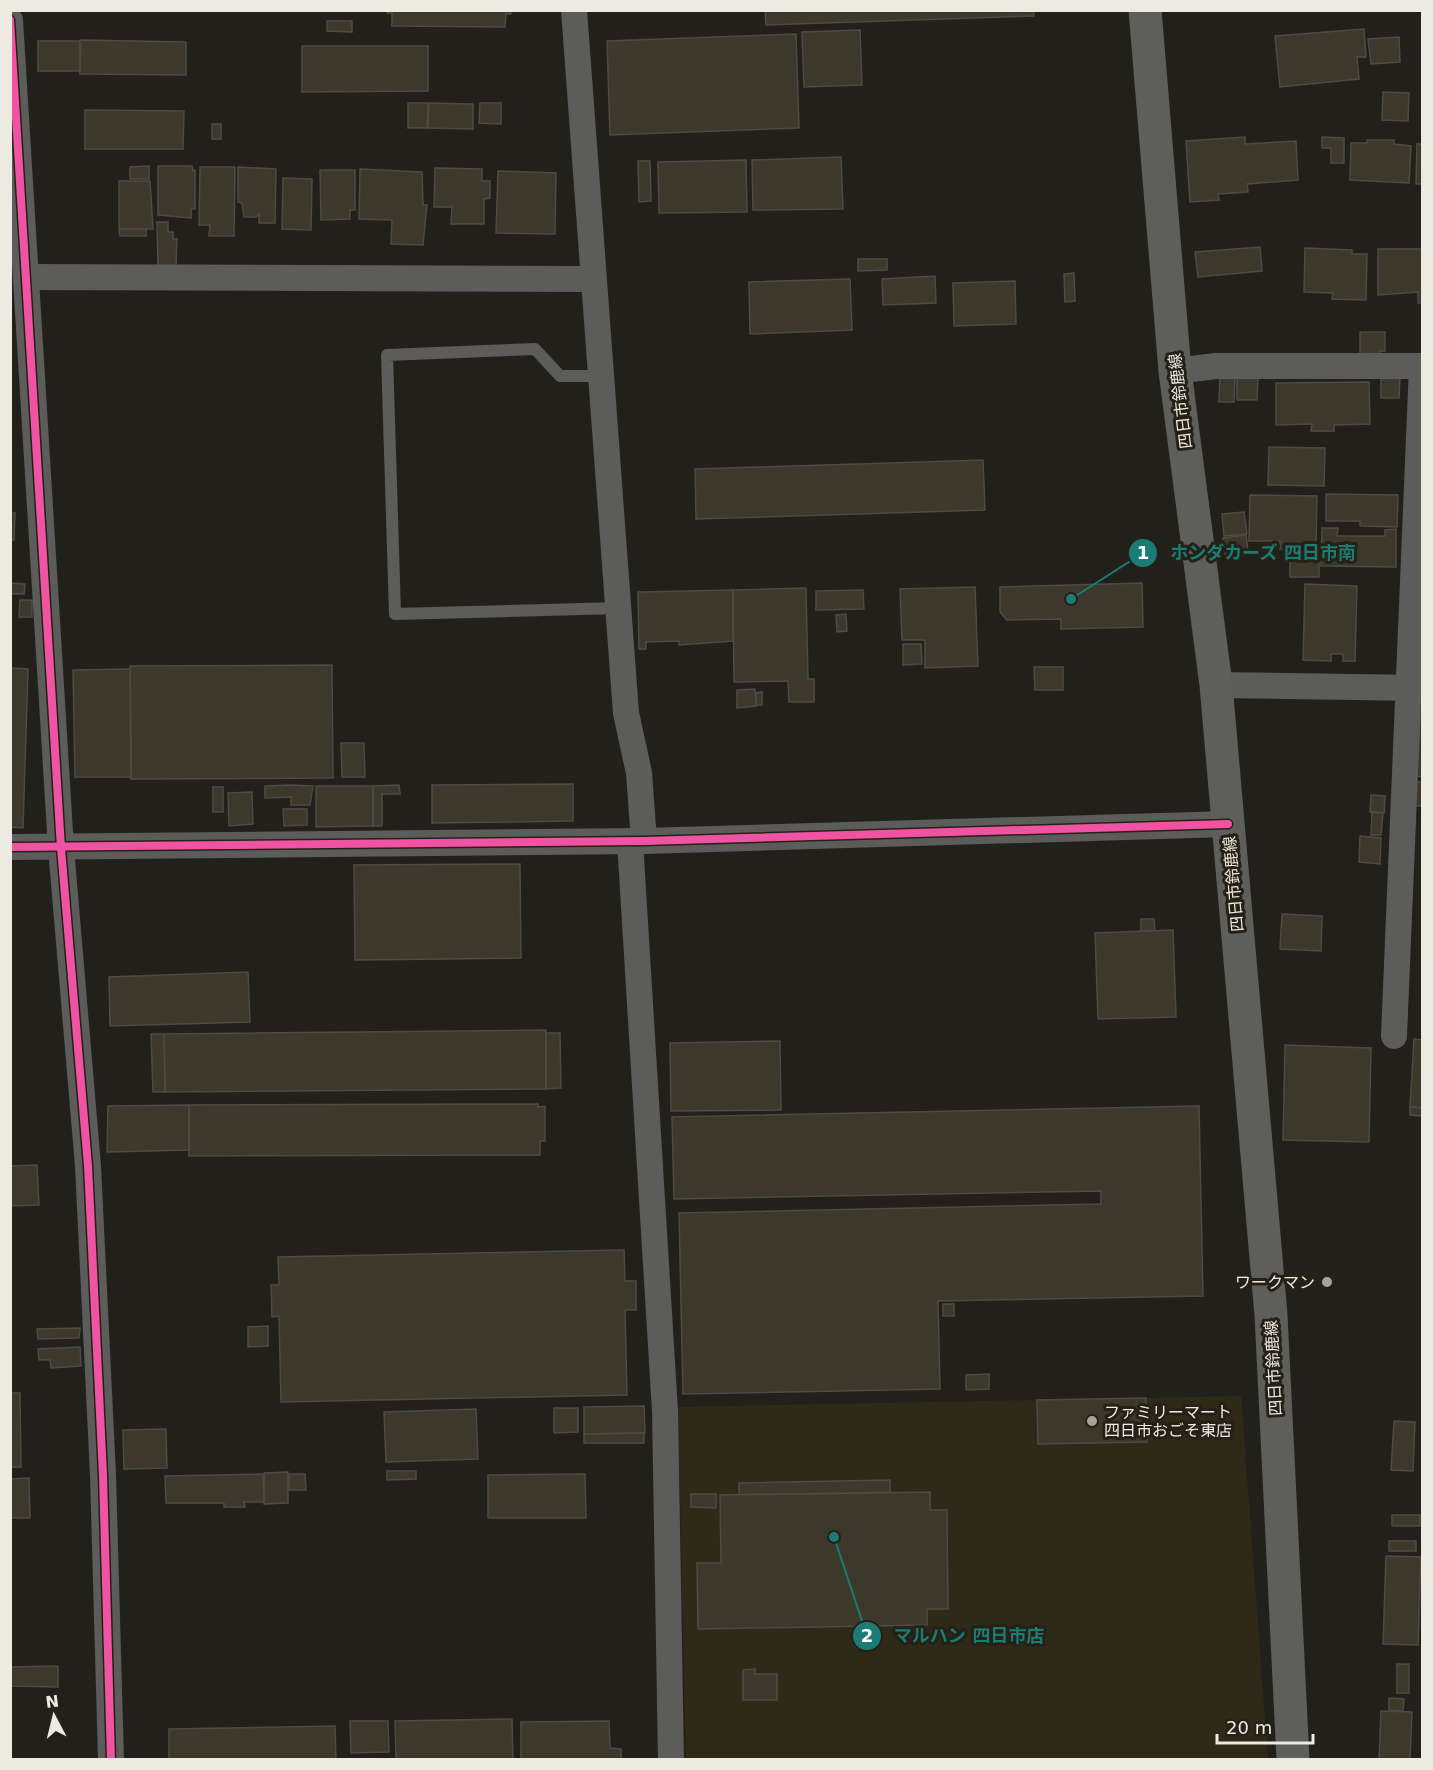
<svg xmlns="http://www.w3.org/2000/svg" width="1433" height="1770" viewBox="0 0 1433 1770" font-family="'DejaVu Sans','Noto Sans JP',sans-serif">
<rect width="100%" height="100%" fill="#22201a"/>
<polygon fill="#2f2918" points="1241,1396 1268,1759 686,1759 678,1407"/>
<g fill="#3c382c" stroke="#4d4b45" stroke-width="1.5">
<polygon points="387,10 511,10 511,14 506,14 505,27 392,26 392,13 387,13"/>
<polygon points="765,10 1033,10 1034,16 766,25"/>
<polygon points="327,21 352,21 352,32 327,31"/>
<polygon points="1364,29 1366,57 1357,57 1359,79 1280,87 1275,36"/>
<polygon points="860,30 862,85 804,87 802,32"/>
<polygon points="796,34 799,128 610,135 607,41"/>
<polygon points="1399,37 1400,62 1371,64 1368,39"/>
<polygon points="81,40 186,42 186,75 80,74"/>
<rect x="38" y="41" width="42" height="30"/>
<polygon points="302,46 428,46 428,91 302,92"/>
<polygon points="1383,92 1409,93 1408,121 1382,120"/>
<polygon points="408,103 428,103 427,128 408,128"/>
<polygon points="429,103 473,104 473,129 428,128"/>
<polygon points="480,103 501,103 501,124 479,123"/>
<polygon points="85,110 184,111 183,149 85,149"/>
<rect x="212" y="124" width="9" height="15"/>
<polygon points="1245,137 1245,144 1296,141 1298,180 1247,184 1248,192 1218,194 1219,200 1190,202 1186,141"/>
<polygon points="1322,137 1344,138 1344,163 1331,163 1331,148 1322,148"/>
<polygon points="1367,140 1394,140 1394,144 1411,146 1409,183 1350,180 1351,143 1367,143"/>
<polygon points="1417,144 1422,144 1422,184 1416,184"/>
<polygon points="841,157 843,209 753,210 752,160"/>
<polygon points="746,160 747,212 659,213 658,162"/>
<polygon points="638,161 650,161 651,201 639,202"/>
<polygon points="149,166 149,179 130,179 130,167"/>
<polygon points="158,166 192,166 193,171 195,170 195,209 191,209 191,218 158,215"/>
<polygon points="200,167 235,167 234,236 209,236 210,225 199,225"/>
<polygon points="238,167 276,169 275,223 259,223 259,214 256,217 244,217 242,203 238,202"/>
<polygon points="435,168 482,169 482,181 490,181 490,198 484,199 484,224 451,224 452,207 434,207"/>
<polygon points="360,169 422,172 423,205 427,205 423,245 391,244 392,220 359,219"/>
<polygon points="320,170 355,170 355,210 350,210 350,219 321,220"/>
<polygon points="498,171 556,173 555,234 496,233"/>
<polygon points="283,178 312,179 311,230 282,229"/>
<polygon points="119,181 150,181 153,229 119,229"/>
<polygon points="157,222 168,222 168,232 173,232 173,239 177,239 176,266 158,266"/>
<polygon points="119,229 146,229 146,236 120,236"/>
<polygon points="1260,247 1262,271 1198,277 1195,252"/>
<polygon points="1305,248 1352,250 1352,254 1367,254 1366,300 1332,299 1333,293 1304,292"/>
<polygon points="1378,249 1422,249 1422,303 1418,303 1418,292 1378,295"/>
<polygon points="858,259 887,259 887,270 858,271"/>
<polygon points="1074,273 1075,301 1065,302 1064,274"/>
<polygon points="935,276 936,303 883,305 882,279"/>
<polygon points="850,279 852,330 750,334 749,282"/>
<polygon points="1015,281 1016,324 954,326 953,283"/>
<polygon points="1360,332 1385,332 1385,351 1380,351 1380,358 1360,358"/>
<polygon points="1220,375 1235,375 1234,402 1219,402"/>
<polygon points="1237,376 1258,377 1257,400 1237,400"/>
<polygon points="1381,376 1400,377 1399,398 1381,398"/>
<polygon points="1369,382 1370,424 1334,425 1334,431 1311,431 1312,424 1276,425 1276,383"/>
<polygon points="1269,447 1325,448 1324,486 1268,485"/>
<polygon points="983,460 985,510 696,519 695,469"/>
<polygon points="1326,494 1398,495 1397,527 1360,526 1360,521 1326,521"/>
<polygon points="1250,495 1317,496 1316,543 1299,543 1299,549 1280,549 1280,541 1249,541"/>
<polygon points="1244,512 1247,534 1224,536 1222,514"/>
<polygon points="10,513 15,513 14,540 10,540"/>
<polygon points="1322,528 1338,528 1337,536 1385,536 1385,530 1396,529 1396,567 1321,566"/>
<polygon points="1246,535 1248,550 1225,554 1223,538"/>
<polygon points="1290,559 1319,560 1319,577 1290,577"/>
<polygon points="10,583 25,584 24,594 10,594"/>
<polygon points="1142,583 1143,627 1061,629 1061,619 1007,620 1000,612 1000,587"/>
<polygon points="1305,584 1357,586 1355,661 1343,661 1343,654 1331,654 1331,661 1303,660"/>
<polygon points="975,587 978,666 925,668 925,640 902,640 900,589"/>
<polygon points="806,588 808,679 814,679 814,702 789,702 788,681 734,682 733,590"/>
<polygon points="733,590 733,641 679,645 679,641 646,642 646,649 639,649 638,592"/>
<polygon points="863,590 864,609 816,610 816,591"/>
<polygon points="20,600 32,600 32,617 19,617"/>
<polygon points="846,614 847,631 837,632 836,615"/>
<polygon points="903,644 921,644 922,664 903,665"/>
<polygon points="332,665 333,778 131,779 130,666"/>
<polygon points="1034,667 1063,667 1063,690 1035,690"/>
<polygon points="10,668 28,669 23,828 10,827"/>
<polygon points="130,669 131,777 75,777 73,670"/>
<polygon points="755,689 756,706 737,708 737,690"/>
<polygon points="762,692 762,705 756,705 756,693"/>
<polygon points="1420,711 1422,711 1422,777 1417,776"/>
<polygon points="341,743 364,743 365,777 342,777"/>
<polygon points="1414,782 1422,782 1422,806 1413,806"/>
<polygon points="573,784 573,821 432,823 432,785"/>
<polygon points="290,785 313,786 310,805 291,805 291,797 265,798 265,786"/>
<polygon points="399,785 400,794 382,794 382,826 373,826 373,786"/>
<polygon points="316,786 373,786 373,826 316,827"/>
<rect x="213" y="787" width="10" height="25"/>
<polygon points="252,792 253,824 229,826 228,793"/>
<polygon points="1371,795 1385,796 1384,813 1370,812"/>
<polygon points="283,809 307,809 307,825 284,826"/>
<polygon points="1372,812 1383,813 1381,835 1371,835"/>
<polygon points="1360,836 1381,838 1380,864 1359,862"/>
<polygon points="520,864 521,958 355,960 354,865"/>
<polygon points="1282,914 1322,916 1321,951 1280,949"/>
<polygon points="1141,919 1154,919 1155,931 1141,931"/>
<polygon points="1173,930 1176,1017 1098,1019 1095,933"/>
<polygon points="248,972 250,1022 110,1026 109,977"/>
<polygon points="546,1030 546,1089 165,1092 164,1034"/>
<polygon points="546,1033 560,1033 561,1088 546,1089"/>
<polygon points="151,1034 164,1034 165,1092 153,1092"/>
<polygon points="1414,1039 1422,1040 1422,1108 1410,1107"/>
<polygon points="780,1041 781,1110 671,1111 670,1043"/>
<polygon points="1285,1045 1371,1048 1369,1142 1283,1140"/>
<polygon points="538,1104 538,1107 545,1106 545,1141 540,1141 540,1155 189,1156 189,1105"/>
<polygon points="189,1105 189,1150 107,1152 108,1106"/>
<polygon points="1199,1106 1203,1296 938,1301 940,1389 683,1394 679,1213 1101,1204 1101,1191 674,1199 672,1117"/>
<polygon points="1410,1107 1422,1108 1422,1116 1410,1115"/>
<polygon points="37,1165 39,1205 10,1206 10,1166"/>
<polygon points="624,1250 625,1281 636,1281 636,1310 625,1310 627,1395 281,1402 279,1316 272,1317 271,1285 279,1285 278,1257"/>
<rect x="943" y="1304" width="11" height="12"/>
<polygon points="268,1326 268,1346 248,1347 248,1327"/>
<polygon points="80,1328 79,1338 38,1339 37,1329"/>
<polygon points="80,1347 81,1366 51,1368 50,1360 39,1360 38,1349"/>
<polygon points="989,1374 989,1389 966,1390 966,1375"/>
<polygon points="10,1393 20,1393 21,1467 10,1467"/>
<polygon points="1146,1398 1147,1442 1038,1444 1037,1400"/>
<polygon points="644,1406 645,1433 584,1434 584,1407"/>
<polygon points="554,1408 578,1408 578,1432 554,1433"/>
<polygon points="476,1409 478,1459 386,1462 384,1412"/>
<polygon points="1394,1421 1415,1422 1413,1471 1391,1470"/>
<polygon points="166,1429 167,1468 124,1469 123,1430"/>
<polygon points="644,1433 644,1443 584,1443 584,1434"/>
<polygon points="387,1471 416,1471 416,1479 387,1480"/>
<polygon points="288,1472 288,1503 264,1504 264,1473"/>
<polygon points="263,1474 264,1502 244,1502 245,1507 224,1507 224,1503 166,1503 165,1476"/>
<polygon points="289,1474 305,1474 306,1490 289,1490"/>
<polygon points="585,1474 586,1518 488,1518 488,1475"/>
<polygon points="29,1478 30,1518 10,1518 10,1479"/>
<polygon points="890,1480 890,1493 739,1495 739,1483"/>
<polygon points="930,1492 930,1510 947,1510 948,1609 927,1609 927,1625 698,1629 697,1563 721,1563 720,1495"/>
<polygon points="691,1494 716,1494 716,1508 691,1507"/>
<rect x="1392" y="1515" width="28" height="11"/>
<rect x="1389" y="1541" width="27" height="10"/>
<polygon points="1386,1556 1421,1557 1418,1645 1383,1644"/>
<rect x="1397" y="1664" width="12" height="29"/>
<polygon points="58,1666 58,1687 10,1686 10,1667"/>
<polygon points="755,1669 755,1674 777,1674 777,1700 743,1700 743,1670"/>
<polygon points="1389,1698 1404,1699 1403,1711 1389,1710"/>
<polygon points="1381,1711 1412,1712 1410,1760 1379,1760"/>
<polygon points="512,1719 513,1760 396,1760 395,1721"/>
<polygon points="350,1721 388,1721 389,1752 351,1753"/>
<polygon points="609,1721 610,1748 621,1749 621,1760 521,1760 521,1722"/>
<polygon points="335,1726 336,1760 169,1760 169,1729"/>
</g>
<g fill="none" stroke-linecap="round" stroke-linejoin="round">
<polyline stroke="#5c5c5a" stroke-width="12" points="600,376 560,376 535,349 387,355 395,614 618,608"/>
<g stroke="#5c5c5a" stroke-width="26">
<polyline points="574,10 626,713 639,773 644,841"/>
<polyline points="10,20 61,848 88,1166 103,1475 111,1760"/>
<polyline points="26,277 593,279"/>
<polyline points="1175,371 1216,366 1422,366"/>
<polyline points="1216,685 1422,688"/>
<polyline points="630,841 665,1411 671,1760"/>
<polyline points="10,847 644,841 1228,824"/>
<polyline points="1394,1036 1422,366"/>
</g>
<polyline stroke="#5e5f5b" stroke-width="33" points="1145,10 1175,371 1216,685 1271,1315 1293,1760"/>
<g stroke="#252116" stroke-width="11">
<g id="cycleway">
<polyline points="10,20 61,848 88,1166 103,1475 111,1760"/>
<polyline points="10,847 644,841 1228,824"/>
</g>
</g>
<use href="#cycleway" stroke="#f153a3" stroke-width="8"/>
</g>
<g fill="#a6a39c" stroke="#252116" stroke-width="2">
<circle cx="1327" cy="1282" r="6"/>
<circle cx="1092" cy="1421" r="6"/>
</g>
<g text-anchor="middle" stroke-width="6" stroke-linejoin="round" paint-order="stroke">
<g font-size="16" fill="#edeae2" stroke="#252116">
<text transform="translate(1180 401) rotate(-97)" y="6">四日市鈴鹿線</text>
<text transform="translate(1233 884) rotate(-95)" y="6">四日市鈴鹿線</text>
<text transform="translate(1273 1368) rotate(-93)" y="6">四日市鈴鹿線</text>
</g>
<g font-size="16" fill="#edeae2" stroke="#252116" text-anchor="end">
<text x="1315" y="1288">ワークマン</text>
<text x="1104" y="1418" text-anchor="start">ファミリーマート<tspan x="1104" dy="18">四日市おごそ東店</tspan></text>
</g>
</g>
<path fill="none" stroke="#1a7c74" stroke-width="2" d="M1071 599L1143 553M834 1537L867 1636"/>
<g fill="#1a7c74" stroke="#252116" stroke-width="2">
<circle cx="1071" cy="599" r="6"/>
<circle cx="834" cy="1537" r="6"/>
<circle cx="1143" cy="553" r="15"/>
<circle cx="867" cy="1636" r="15"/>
</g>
<g font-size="18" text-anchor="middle" font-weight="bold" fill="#fff">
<text x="1143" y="559">1</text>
<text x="867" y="1642">2</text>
</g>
<g font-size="18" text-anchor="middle" font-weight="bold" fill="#1a7c74" stroke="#252116" stroke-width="6" stroke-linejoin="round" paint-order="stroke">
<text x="1263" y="559">ホンダカーズ 四日市南</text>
<text x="969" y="1642">マルハン 四日市店</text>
</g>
<rect width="1433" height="1770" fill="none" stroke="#edeae2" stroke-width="24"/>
<g transform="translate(54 1716) rotate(353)" stroke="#252116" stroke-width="4.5" paint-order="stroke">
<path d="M0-4.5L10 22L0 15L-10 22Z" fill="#edeae2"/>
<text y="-9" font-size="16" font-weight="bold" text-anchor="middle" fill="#edeae2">N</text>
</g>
<path d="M1217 1734v9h96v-9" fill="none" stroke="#edeae2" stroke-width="3"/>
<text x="1226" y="1734" font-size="18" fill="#edeae2" stroke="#252116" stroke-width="4.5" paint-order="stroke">20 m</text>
</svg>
